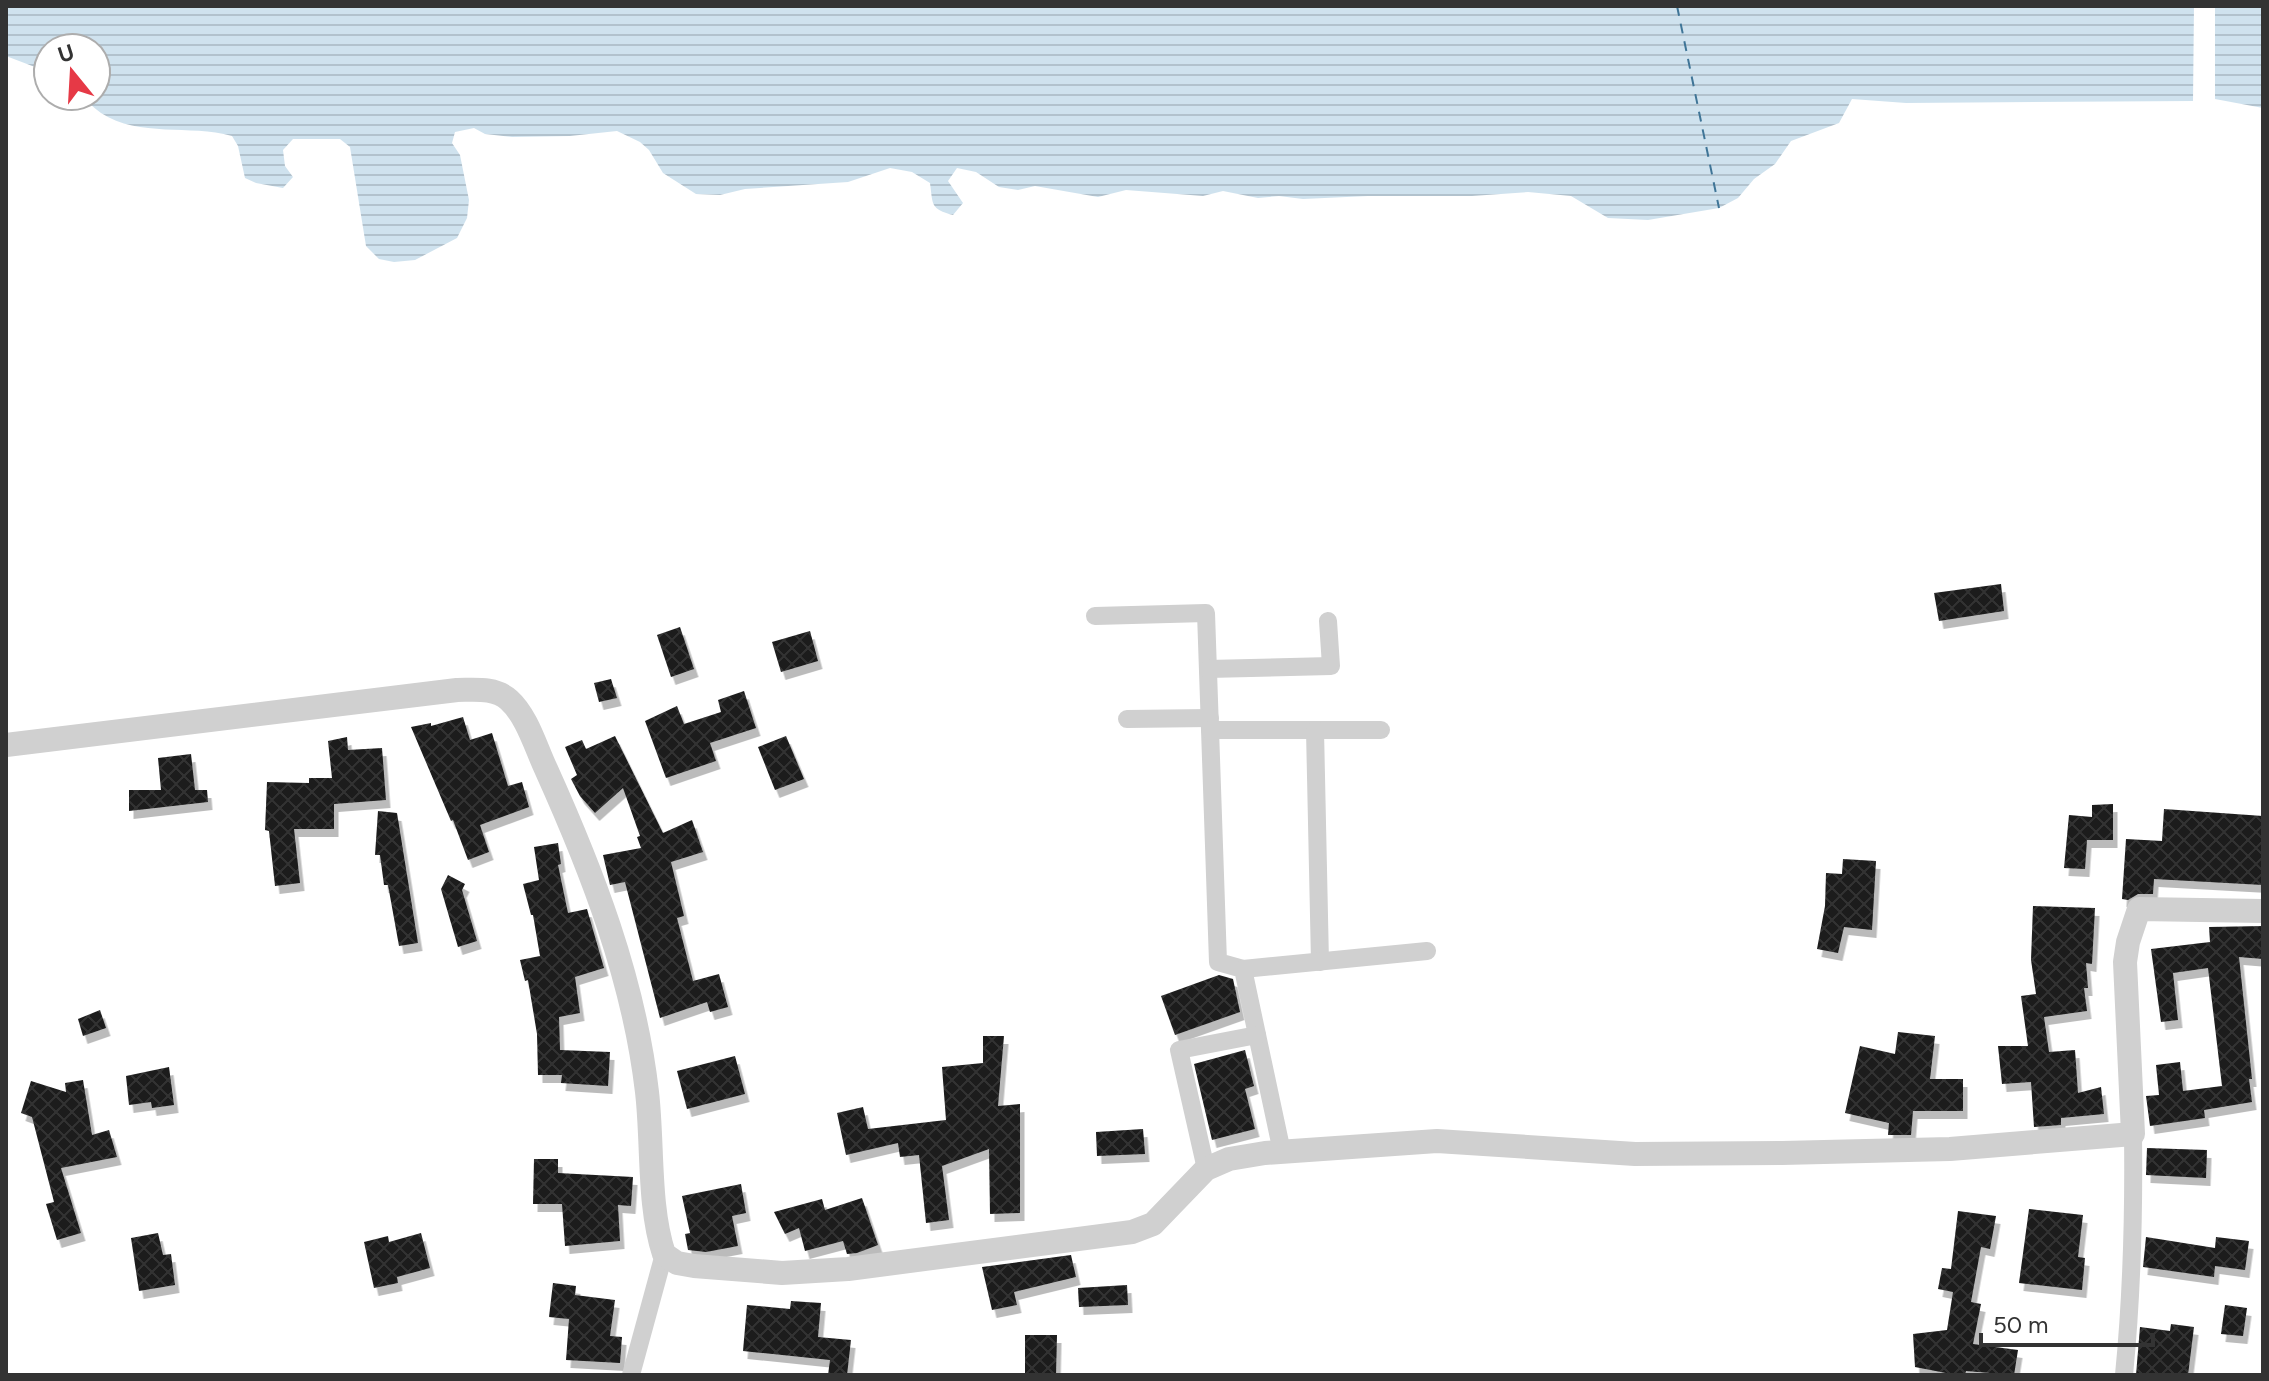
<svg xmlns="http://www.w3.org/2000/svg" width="2269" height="1381" viewBox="0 0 2269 1381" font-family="Figtree,sans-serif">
<defs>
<pattern id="water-rules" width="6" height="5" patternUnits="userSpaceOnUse" patternTransform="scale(2)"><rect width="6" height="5" fill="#cfe2ee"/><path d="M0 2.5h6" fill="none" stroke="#b2c2cd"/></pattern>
<pattern id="building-cross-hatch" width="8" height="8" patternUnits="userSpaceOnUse" patternTransform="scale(2)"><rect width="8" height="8" fill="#1a1a1a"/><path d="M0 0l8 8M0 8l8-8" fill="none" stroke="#333"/></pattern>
<filter id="shadow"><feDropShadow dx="4.5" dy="8" stdDeviation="0" flood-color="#0004"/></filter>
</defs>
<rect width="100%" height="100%" fill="#fff"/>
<g fill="url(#water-rules)">
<path d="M6,6H2194L2193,101L1906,103L1852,99L1839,123L1791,141L1775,164L1754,179L1738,198L1719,208L1648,220L1608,218L1571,196L1528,192L1472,196H1368L1303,199L1279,196L1258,198L1223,191L1203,196L1126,190L1098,197L1035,186L1018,190L999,187L976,172L957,168L948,181L963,203L953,215C930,209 933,205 930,183L912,172L890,168L848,182L745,189L720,195L696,194L663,173L649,150L640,142L617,131L570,136L512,137L485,134L474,128L455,132L452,143L460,155L469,200L467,218L457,238L415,260L394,262L379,259L366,246L350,147L340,139H293L283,150L285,166L293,177L283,188L256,183L245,178L238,146L232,136C189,124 140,138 101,113C94,108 87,101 81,96H96V48H48V72L6,56Z"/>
<polygon points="2215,6 2263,6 2263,108 2215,99"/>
</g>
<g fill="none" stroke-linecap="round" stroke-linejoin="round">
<polyline stroke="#3f7597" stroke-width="2" stroke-dasharray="10 8" stroke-linecap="butt" points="1677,6 1719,208"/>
</g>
<g fill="url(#building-cross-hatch)" filter="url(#shadow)">
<polygon points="2001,584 2004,611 1939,621 1934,593"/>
<polygon points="680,627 694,669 671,677 657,635"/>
<polygon points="810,631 818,661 781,672 772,642"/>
<polygon points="611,679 617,698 599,702 594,683"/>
<polygon points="744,691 756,728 710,743 716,761 666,778 645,721 677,706 684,724 721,712 718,700"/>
<polygon points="463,717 470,740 492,733 508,786 522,782 529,807 480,825 489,852 468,860 453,820 451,821 411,727 431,723 431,726"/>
<polygon points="615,736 663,833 692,820 703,852 671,862 684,916 677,918 693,981 719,974 728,1007 710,1012 707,1002 660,1018 625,882 610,885 603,855 641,848 637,837 640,836 623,788 595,813 580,796 571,779 577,775 565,747 582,740 586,749"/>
<polygon points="786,736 804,779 775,790 758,747"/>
<polygon points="347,737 348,750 382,748 386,800 334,804 334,829 294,829 300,883 275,886 269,831 265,830 267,782 309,783 309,778 332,778 328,741"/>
<polygon points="191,754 195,790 207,790 208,802 129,811 129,790 161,790 158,758"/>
<polygon points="2113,804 2113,840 2087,840 2085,869 2064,868 2069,815 2092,817 2092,805"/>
<polygon points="2164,809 2263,816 2263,885 2154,879 2153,894 2138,894 2128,900 2122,899 2126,839 2162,841"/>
<polygon points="378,811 397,813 418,943 399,946 388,885 384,885 380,855 375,855"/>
<polygon points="558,843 561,864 558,865 568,913 587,909 604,968 575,977 580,1013 559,1017 560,1050 610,1052 608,1086 561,1083 562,1075 538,1075 537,1034 528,980 525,981 520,960 540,956 533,915 531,915 523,884 539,880 534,847"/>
<polygon points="1843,859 1876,861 1872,930 1844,927 1838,953 1817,949 1825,906 1826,873 1842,874"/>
<polygon points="448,875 465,884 462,890 477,941 458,947 441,889"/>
<polygon points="2033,906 2095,908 2092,964 2086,963 2088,988 2084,988 2087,1011 2044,1017 2049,1052 2075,1050 2078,1093 2101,1087 2104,1114 2061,1118 2061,1125 2034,1127 2031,1082 2002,1084 1998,1046 2028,1046 2021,996 2036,994 2031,960"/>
<polygon points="2263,926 2263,959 2239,957 2252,1079 2249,1079 2252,1102 2204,1110 2205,1118 2150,1126 2146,1096 2159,1095 2156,1065 2180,1062 2183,1091 2222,1086 2208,968 2173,973 2178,1020 2161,1022 2151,949 2210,942 2209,927"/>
<polygon points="1219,975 1233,979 1240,1012 1175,1035 1161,996"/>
<polygon points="100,1010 106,1028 83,1036 78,1019"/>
<polygon points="1898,1032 1935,1036 1930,1079 1963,1079 1963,1111 1913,1111 1911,1135 1888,1135 1889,1123 1845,1113 1860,1046 1895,1054"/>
<polygon points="983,1036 1004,1036 998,1106 1020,1104 1020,1213 990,1214 989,1149 942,1166 949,1220 926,1223 919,1155 900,1157 898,1143 846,1155 837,1113 863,1107 868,1129 946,1120 942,1067 983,1063"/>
<polygon points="1245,1050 1254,1086 1245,1089 1255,1129 1212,1140 1194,1064"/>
<polygon points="735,1056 745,1094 687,1109 677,1071"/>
<polygon points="169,1067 174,1105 152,1108 151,1102 129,1105 126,1076"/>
<polygon points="83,1080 92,1135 109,1130 117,1157 61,1168 81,1233 57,1240 46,1204 54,1202 32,1117 21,1113 31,1081 66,1092 65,1083"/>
<polygon points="1143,1129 1145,1154 1097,1156 1096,1132"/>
<polygon points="2147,1148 2207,1150 2206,1178 2146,1175"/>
<polygon points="534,1159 558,1159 558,1173 633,1177 631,1206 618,1205 620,1241 565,1246 562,1204 533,1204"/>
<polygon points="741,1184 746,1213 732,1216 738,1246 706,1252 688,1250 685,1234 690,1233 682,1196"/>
<polygon points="862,1198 878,1245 857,1253 847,1254 843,1241 805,1251 799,1228 785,1234 774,1212 822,1199 825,1210"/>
<polygon points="2029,1209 2083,1215 2078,1257 2085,1258 2082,1290 2019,1283"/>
<polygon points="1958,1211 1996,1216 1990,1249 1981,1247 1971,1302 1981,1304 1973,1344 2018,1350 2014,1375 1966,1371 1965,1375 1956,1375 1915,1367 1913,1334 1947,1330 1953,1292 1938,1289 1942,1268 1951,1269"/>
<polygon points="158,1233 163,1255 171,1254 175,1285 139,1291 131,1238"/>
<polygon points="421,1233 430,1268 397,1277 398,1283 374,1288 364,1242 388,1236 389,1242"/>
<polygon points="2146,1237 2215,1248 2216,1237 2249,1241 2245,1270 2215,1266 2214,1277 2143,1267"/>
<polygon points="1071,1255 1076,1277 1014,1292 1017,1305 992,1310 982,1267"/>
<polygon points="553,1283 576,1286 575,1295 615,1300 610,1336 622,1337 620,1363 566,1360 569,1319 549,1317"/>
<polygon points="1127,1285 1128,1305 1079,1307 1078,1288"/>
<polygon points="791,1301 821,1303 818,1337 851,1340 847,1375 828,1375 830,1360 743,1351 747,1305 790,1309"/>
<polygon points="2225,1305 2247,1308 2243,1336 2221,1334"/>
<polygon points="2171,1324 2194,1327 2188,1375 2136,1375 2140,1327 2170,1331"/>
<polygon points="1025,1335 1057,1335 1056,1375 1025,1375"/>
</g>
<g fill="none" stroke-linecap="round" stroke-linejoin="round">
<g stroke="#d0d0d0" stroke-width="18">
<polyline points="1095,616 1206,613 1218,962 1243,969 1282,1152"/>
<polyline points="1208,669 1331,666 1328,621"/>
<polyline points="1127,719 1210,718"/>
<polyline points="1210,730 1381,730"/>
<polyline points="1315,730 1320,962"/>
<polyline points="1243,969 1427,951"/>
<polyline points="1206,1169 1179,1050 1257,1035"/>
<polyline points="631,1375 664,1254"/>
<path d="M2124,1375C2132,1294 2134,1215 2133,1134"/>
</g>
<path stroke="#d0d0d0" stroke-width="24" d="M6,745L457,690C474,690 495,687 509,700C527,716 536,748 546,769C592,871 634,979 647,1092C653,1143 648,1206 664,1254L677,1263L694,1266L782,1273L848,1269L1132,1232L1153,1224L1206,1169L1229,1159L1265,1153L1437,1141L1635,1154L1782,1153L1950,1149L2133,1134L2125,962L2128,942L2139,909L2263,911"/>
</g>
<rect width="2269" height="1381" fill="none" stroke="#333333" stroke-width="16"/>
<g transform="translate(72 72) rotate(342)"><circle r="38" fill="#ffffff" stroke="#adadad" stroke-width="2"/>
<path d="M0-6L14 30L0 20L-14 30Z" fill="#e63946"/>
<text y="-12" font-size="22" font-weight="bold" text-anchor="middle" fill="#333333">U</text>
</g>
<path d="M1981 1333v12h172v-12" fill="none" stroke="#333333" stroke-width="4"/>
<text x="1993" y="1333" font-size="24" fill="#333333" stroke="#ffffff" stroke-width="6" paint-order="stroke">50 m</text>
</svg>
